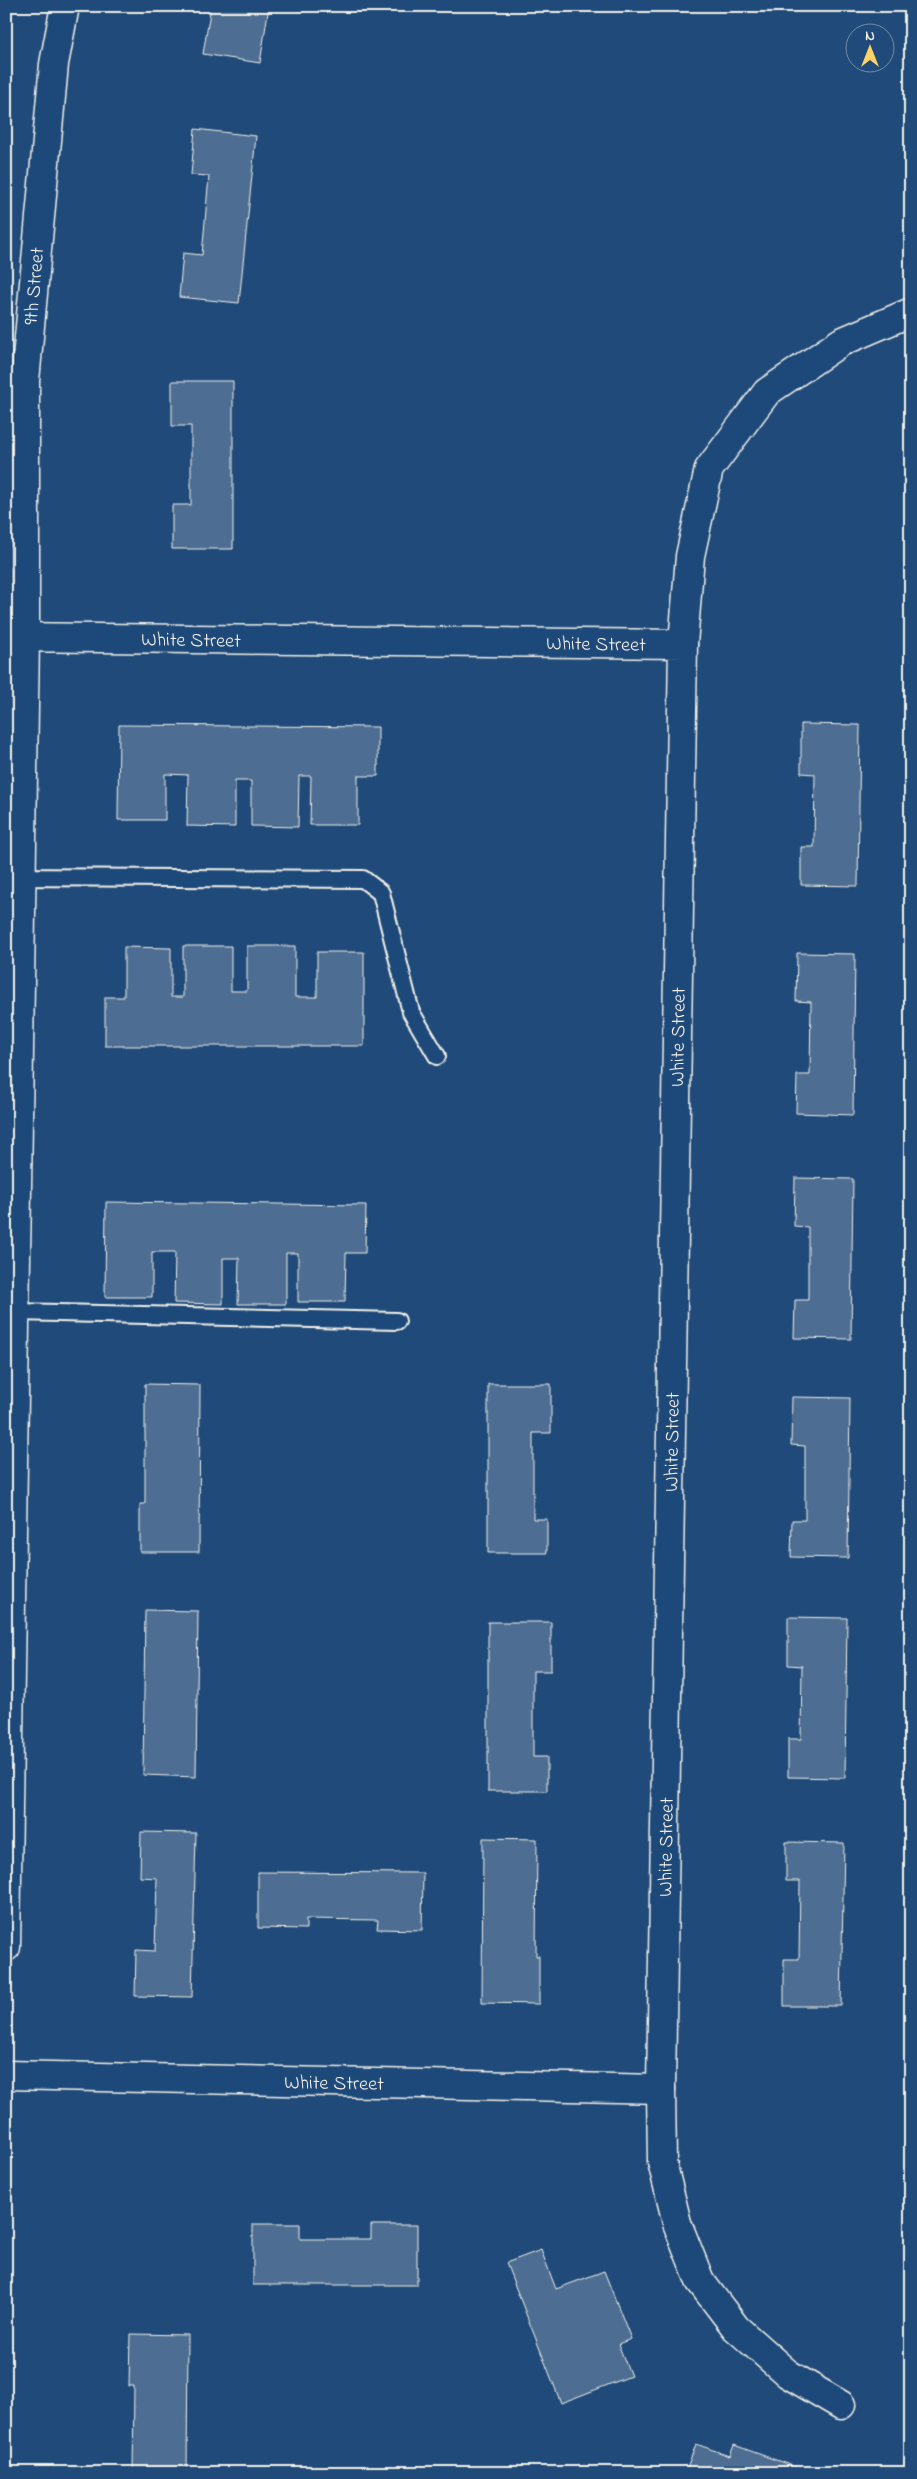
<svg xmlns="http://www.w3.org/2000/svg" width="917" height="2479" viewBox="0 0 917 2479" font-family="'Indie Flower',sans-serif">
<rect width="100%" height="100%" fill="#1f4a7a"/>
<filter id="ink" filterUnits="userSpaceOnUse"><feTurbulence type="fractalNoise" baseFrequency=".02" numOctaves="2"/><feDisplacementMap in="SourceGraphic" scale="10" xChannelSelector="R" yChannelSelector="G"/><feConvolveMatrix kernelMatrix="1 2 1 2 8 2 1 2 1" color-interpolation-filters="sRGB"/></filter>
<g filter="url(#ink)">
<g fill="#4d6e92" stroke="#f4f1e8">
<polygon points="211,6 269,6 260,63 203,54"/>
<polygon points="195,129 256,136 239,303 179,297 183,253 202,255 209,176 191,175"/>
<polygon points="172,381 233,381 233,549 172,549 172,505 191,505 191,426 172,426"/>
<polygon points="801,724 860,725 858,886 801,885 801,847 814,847 815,774 801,773"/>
<polygon points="119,725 378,727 378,776 358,776 358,825 310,825 311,776 299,776 298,827 251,826 251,781 235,781 235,827 187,826 188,775 165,774 165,820 118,820"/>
<polygon points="183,946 231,946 231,991 247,991 247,946 295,946 295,997 317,997 317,952 364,952 364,1046 105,1046 105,997 124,997 124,947 171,948 171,997 183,997"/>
<polygon points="797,953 855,954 853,1115 796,1113 797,1075 810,1075 811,1002 796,1001"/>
<polygon points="795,1178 853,1179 851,1339 794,1338 795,1300 808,1300 808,1227 794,1226"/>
<polygon points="106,1202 366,1205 365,1253 346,1253 345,1302 298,1302 298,1253 286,1253 286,1304 238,1304 239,1258 223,1258 223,1304 174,1303 175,1252 152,1252 152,1297 105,1297"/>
<polygon points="145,1384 200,1385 199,1552 140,1552 140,1504 145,1504"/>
<polygon points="488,1384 551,1384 551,1433 533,1433 533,1519 547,1519 547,1553 488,1553"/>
<polygon points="792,1397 850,1398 848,1558 791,1557 792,1520 805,1520 805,1446 791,1445"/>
<polygon points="145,1610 198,1611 196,1777 143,1775"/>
<polygon points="788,1617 847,1618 845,1778 788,1777 788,1739 801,1739 802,1666 788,1665"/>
<polygon points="488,1622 551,1622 551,1671 533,1671 533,1757 547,1757 547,1791 488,1791"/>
<polygon points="141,1832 196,1833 192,1997 135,1996 136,1950 155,1951 157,1878 140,1877"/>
<polygon points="483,1838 537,1839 536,1956 539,1956 539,2004 482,2003"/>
<polygon points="786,1842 844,1843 841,2006 784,2006 784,1959 799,1959 800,1881 786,1881"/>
<polygon points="258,1872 423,1873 422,1930 377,1929 378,1920 306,1919 306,1929 258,1928"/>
<polygon points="253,2224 300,2224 300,2239 371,2239 371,2225 417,2225 417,2285 253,2285"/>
<polygon points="541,2250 556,2289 604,2271 631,2339 618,2344 631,2376 561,2403 506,2263"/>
<polygon points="130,2334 188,2335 187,2473 133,2473 134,2386 129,2386"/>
<polygon points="696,2444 730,2456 734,2445 812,2473 685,2473"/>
</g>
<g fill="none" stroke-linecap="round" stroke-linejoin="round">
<g stroke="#f4f1e8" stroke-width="20">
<g id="service">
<polyline points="6,381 25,381"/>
<polyline points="6,877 363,879 381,893 411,1012 437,1056"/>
<polyline points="15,1312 397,1321"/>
</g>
</g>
<g stroke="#f4f1e8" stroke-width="31">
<g id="minor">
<polyline points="6,637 683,644 661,2089 662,2162 677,2223 700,2281 736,2328 788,2374 841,2405"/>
<polyline points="683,644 690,556 709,469 767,392 841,342 911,312"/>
<polyline points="6,1947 25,637 25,381 54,64 65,6"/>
<polyline points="6,2075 661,2089"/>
</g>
</g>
<use href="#service" stroke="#1f4a7a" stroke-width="16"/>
<use href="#minor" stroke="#1f4a7a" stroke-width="28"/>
</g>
</g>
<g text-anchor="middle" stroke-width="4.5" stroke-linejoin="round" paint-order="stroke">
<g font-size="20" fill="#f4f1e8" stroke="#1f4a7a">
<text transform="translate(33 286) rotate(-85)" y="7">9th Street</text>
<text transform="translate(191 639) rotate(1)" y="7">White Street</text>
<text transform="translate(596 643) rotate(1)" y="7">White Street</text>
<text transform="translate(677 1037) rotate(-89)" y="7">White Street</text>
<text transform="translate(671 1442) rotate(-89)" y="7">White Street</text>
<text transform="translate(665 1847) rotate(-89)" y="7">White Street</text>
<text transform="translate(334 2082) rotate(1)" y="7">White Street</text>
</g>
</g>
<rect width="917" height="2479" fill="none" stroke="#1f4a7a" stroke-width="25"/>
<rect x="12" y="12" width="892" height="2454" fill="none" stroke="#f4f1e8" stroke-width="2" filter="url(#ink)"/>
<g transform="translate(870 48)"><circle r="24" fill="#1f4a7a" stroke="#748da6"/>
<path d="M0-4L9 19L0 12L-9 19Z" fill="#ffd166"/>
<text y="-8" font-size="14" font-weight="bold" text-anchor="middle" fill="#f4f1e8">N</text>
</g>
</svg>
